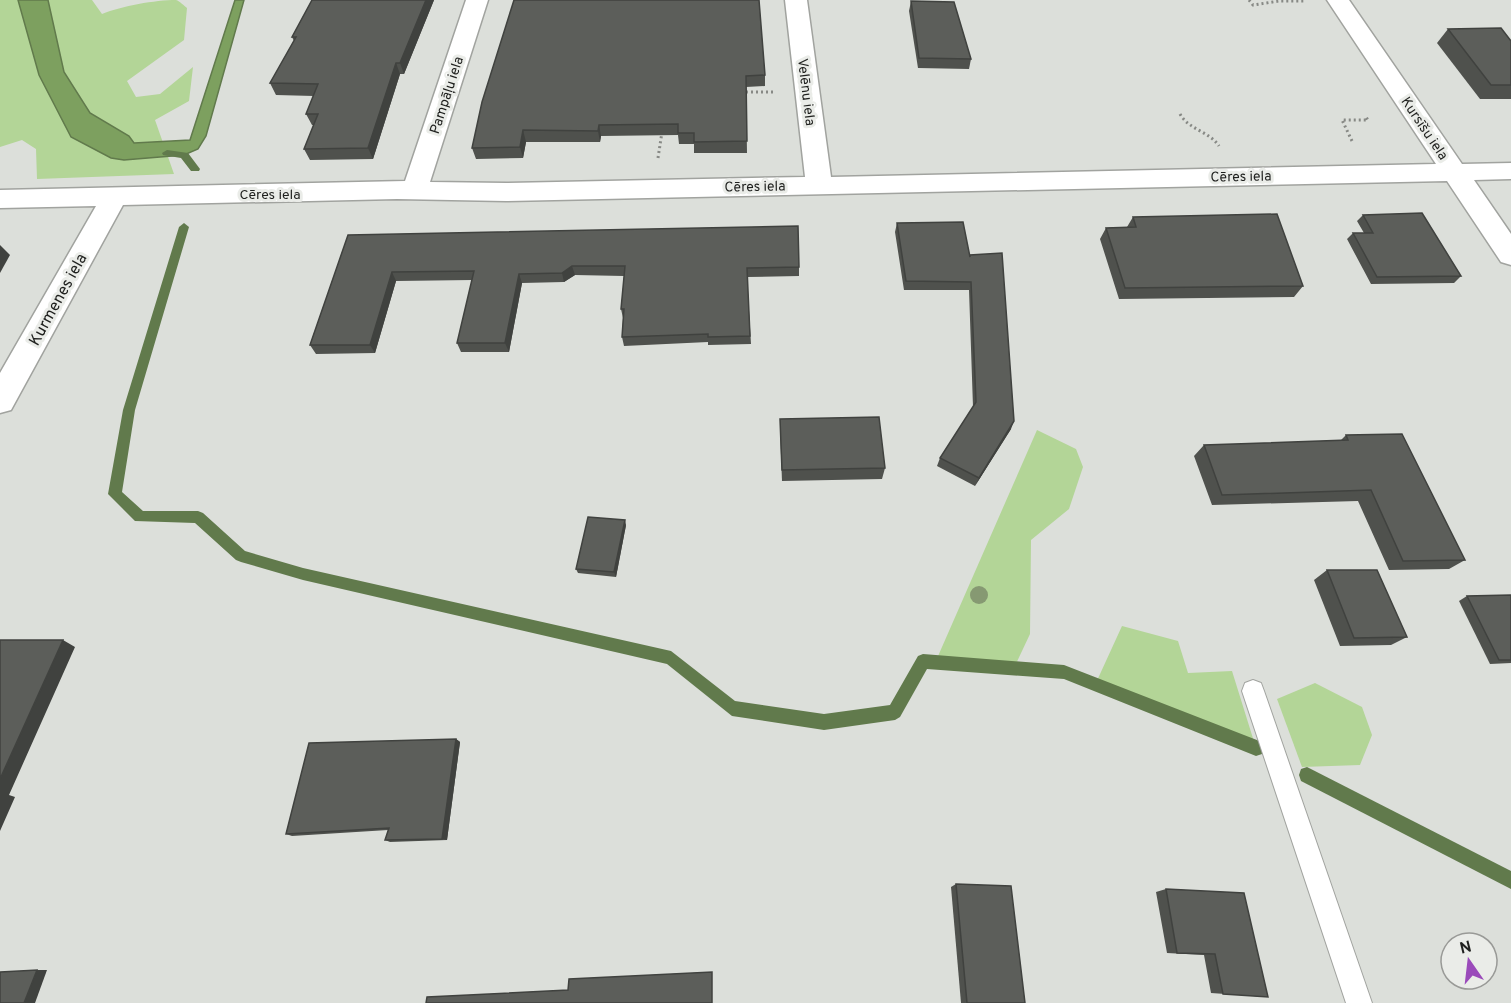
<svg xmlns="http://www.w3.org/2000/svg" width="1511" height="1003" viewBox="0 0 1511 1003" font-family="Overpass,sans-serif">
<rect width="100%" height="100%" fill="#dcdfda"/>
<g fill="#b3d597">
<path d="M0,0H92L102,14C122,6 155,0 176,0C180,1 184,6 187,8L184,40L127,81L136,97L160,94L193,67L189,101L155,120L174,174L37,179L36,149L22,140L0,147Z"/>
<polygon points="1037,430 1076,449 1083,467 1069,509 1031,540 1030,634 1014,668 935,663"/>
<polygon points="1122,626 1178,641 1188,673 1232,671 1256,748 1095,685"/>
<polygon points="1315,683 1362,707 1372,735 1360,765 1302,767 1277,699"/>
</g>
<polygon fill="#7da05f" stroke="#617a4c" stroke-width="1.5" points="18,0 48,0 64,72 90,113 129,136 134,143 190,140 235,0 244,0 206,136 198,149 184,155 124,160 111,158 71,137 39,75"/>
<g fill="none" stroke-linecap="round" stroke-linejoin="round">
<g fill="#617a4c" fill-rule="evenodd">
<polygon points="167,150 188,153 200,169 199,171 191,171 181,158 163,155 162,153"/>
<polygon points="184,223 189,227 135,410 122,492 143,511 198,511 203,513 245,551 303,568 671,651 735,701 824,714 890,705 918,656 923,654 1064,665 1262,742 1264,748 1262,754 1256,756 1064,679 927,669 900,717 895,720 824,730 732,716 667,664 303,580 241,562 236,560 195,523 135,521 108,494 123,410 179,227"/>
<polygon points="1307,767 1511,871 1511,889 1301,781 1299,775 1301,769"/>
</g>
<g stroke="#a1a39f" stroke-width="2">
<polygon id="lane" points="1253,680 1261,683 1264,691 1372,1003 1346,1003 1242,691 1245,683"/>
</g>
<g stroke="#a1a39f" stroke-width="3">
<polygon id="street" points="466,0 488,0 430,182 506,183 805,177 785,0 807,0 831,177 1436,164 1327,0 1349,0 1462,164 1511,163 1511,179 1474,180 1511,234 1511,265 1501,262 1447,181 506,201 397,199 123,205 11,410 0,413 0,373 96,206 0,208 0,190 405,181"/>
</g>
<g stroke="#878985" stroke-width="3" stroke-dasharray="2 3" stroke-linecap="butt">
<polyline points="1249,0 1253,5 1279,1 1306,1"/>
<polyline points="741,92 773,92"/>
<path d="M1180,114C1189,130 1209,131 1219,146"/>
<polyline points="1352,141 1342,120 1368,120 1366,117"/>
<polyline points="658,158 662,132"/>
</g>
<use href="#lane" fill="#fff" fill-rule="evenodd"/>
<use href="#street" fill="#fff" fill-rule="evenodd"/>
</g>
<circle fill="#869972" cx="979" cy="595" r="9"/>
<g fill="#4f514d">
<polygon points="312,0 434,0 404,74 400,74 373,159 310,160 304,149 314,125 312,125 306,114 314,96 276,95 270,83 294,41 292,37"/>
<polygon points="514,0 765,75 765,86 746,87 747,153 694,153 694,144 679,144 678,135 601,136 600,142 526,142 523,158 476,159 472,148"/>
<polygon points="911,1 971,59 969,69 918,68 909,11"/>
<polygon points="1448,29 1511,41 1511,99 1480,99 1437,43"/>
<polygon points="1363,215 1461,276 1454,283 1371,284 1347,239 1353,233 1364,233 1357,221"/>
<polygon points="1133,217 1303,286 1294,297 1119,299 1100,239 1106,228 1127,227"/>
<polygon points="897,223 970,256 1011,429 975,486 937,466 940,458 973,407 969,290 904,290 895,232"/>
<polygon points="348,235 799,267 799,276 747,277 751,344 708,345 708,342 624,346 622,337 623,318 621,309 624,276 575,275 564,282 522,283 509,352 461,352 457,343 472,280 396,281 375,353 316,354 310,345"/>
<polygon points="780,419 885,468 882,479 782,481 780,430"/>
<polygon points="1346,435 1465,560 1449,569 1389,570 1358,501 1212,505 1194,456 1204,445 1340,441"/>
<polygon points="626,525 616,577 578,573 576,569"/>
<polygon points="1327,570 1407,637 1391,645 1340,646 1314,580"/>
<polygon points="1511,595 1511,663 1490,664 1459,601 1467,596"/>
<polygon points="456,739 460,742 447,840 390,842 385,840 388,830 292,836 286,834"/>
<polygon points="956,884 1025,1003 961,1003 951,887"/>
<polygon points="1166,889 1268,997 1211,993 1204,955 1167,953 1156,892"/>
</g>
<g fill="#40423f">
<polygon points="426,0 434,0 404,74 400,63"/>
<polygon points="396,63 400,74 373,159 368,148"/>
<polygon points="599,125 601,136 600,142 598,131"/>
<polygon points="523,130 526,142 523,158 520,147"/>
<polygon points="0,245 10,255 0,273"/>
<polygon points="572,266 575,275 564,282 562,273"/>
<polygon points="392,272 396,281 375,353 370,345"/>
<polygon points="519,274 522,283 509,352 505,343"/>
<polygon points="1014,421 1011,429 975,486 979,478"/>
<polygon points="625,520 626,525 616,577 614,572"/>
<polygon points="63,640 75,647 9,795 15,797 0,831 0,779"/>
<polygon points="456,739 460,742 447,840 442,839"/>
<polygon points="37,970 47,970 35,1003 24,1003"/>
</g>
<g fill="#5c5e5a" stroke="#40423f" stroke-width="1.5">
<polygon points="312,0 426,0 400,63 396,63 368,148 304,149 318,114 306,114 318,84 270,83 296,37 292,37"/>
<polygon points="514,0 759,0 765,75 746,76 747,141 694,142 694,133 678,133 678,124 599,125 598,131 523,130 520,147 472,148 482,102"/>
<polygon points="911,1 954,2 971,59 919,58"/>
<polygon points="1501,28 1511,41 1511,85 1491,85 1448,29"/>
<polygon points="1422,213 1461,276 1377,277 1353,233 1373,233 1363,215"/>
<polygon points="1277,214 1303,286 1125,288 1106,228 1136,227 1133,217"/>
<polygon points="963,222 970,257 970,255 1002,253 1014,421 979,478 940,458 976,402 971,282 906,281 897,223"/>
<polygon points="798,226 799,267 747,268 750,336 708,337 708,334 622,337 624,309 621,309 625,266 572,266 562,273 519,274 505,343 457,343 474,271 392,272 370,345 310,345 348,235"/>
<polygon points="879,417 885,468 782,470 780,419"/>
<polygon points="1402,434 1465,560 1403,561 1371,490 1222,495 1204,445 1348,440 1346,435"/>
<polygon points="588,517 625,520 614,572 576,569"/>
<polygon points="1327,570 1377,570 1407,637 1354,638"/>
<polygon points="1511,595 1511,660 1499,660 1467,596"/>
<polygon points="0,640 63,640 0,779"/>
<polygon points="456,739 442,839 385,840 389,828 286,834 309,743"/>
<polygon points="956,884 1011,886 1025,1003 967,1003"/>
<polygon points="1166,889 1244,893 1268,997 1223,994 1215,954 1177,953"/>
<polygon points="37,970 24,1003 0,1003 0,972"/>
<polygon points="712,972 712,1003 426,1003 427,997 568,990 569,979"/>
</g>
<g text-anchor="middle" stroke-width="6" stroke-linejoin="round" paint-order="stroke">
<g font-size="14" fill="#1f201e" stroke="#eaece8">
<text transform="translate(807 92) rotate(83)" y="5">Velēnu iela</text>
<text transform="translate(446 95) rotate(-72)" y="5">Pampāļu iela</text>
<text transform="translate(1425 128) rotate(56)" y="5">Kursīšu iela</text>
<text transform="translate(1241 176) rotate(-1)" y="5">Cēres iela</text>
<text transform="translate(755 186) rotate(-1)" y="5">Cēres iela</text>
<text x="270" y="199">Cēres iela</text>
</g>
<g font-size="16" fill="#1f201e" stroke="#eaece8">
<text transform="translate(57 299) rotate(-61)" y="6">Kurmenes iela</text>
</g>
</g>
<g transform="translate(1469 961) rotate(346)"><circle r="28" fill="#eaece8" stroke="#999a97" stroke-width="1.5"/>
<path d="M0-4.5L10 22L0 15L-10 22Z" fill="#9a4aba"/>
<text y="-9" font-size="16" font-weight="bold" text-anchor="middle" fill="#1f201e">N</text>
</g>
</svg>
